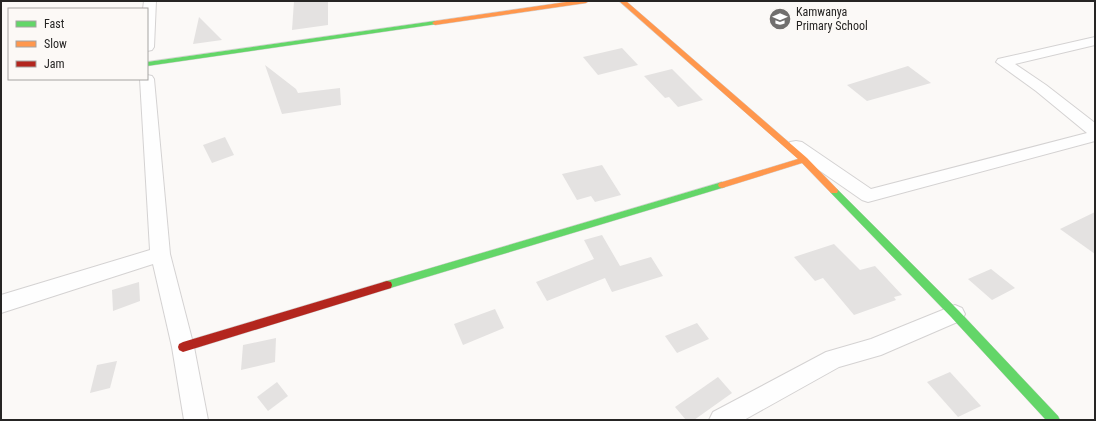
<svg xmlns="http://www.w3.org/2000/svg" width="1096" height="421" viewBox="0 0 1096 421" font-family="'Roboto Condensed',sans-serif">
<rect width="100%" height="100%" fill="#fbf9f7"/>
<g fill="#e4e2e1">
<polygon points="294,1 328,1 328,25 292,30"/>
<polygon points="199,17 222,40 193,44"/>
<polygon points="622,48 638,65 598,75 583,57"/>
<polygon points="265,65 296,89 298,93 340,88 341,105 282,114"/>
<polygon points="908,66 931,83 867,101 847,85"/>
<polygon points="672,69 703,100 678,107 669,97 665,98 644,76"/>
<polygon points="225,137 234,155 212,163 203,145"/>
<polygon points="602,165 621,195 595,202 591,196 577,200 562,174"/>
<polygon points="1095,212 1095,254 1060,229"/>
<polygon points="602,235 620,266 651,257 663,276 612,292 605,278 547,301 536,282 594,259 584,240"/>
<polygon points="834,244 860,270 875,266 902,295 894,297 896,300 854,315 823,278 815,281 794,257"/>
<polygon points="991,269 1015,288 992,300 968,279"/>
<polygon points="139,282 140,301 113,311 112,290"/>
<polygon points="495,309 504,328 463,345 454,324"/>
<polygon points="697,323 709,339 677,353 665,336"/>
<polygon points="276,338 275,362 241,370 243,345"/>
<polygon points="117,361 110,388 90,393 97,365"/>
<polygon points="950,372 981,406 958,417 927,382"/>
<polygon points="718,377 732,393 694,420 686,420 675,407"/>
<polygon points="277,382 288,396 268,411 257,397"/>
</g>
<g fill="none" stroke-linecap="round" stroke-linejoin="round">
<g stroke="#d4d2d2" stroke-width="2">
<g id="street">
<polygon points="144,1 156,1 154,47 152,50 147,51 147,9 143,9"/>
<polygon points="1095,37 1095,45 1015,64 1046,85 1095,123 1095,141 868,202 862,200 790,150 788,146 790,142 796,141 802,142 871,189 1087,133 1036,91 996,62 998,59"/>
<polygon points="147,75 152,76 154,79 170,254 194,347 208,420 184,420 172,347 153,264 1,313 1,295 150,250 140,79 147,79"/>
<polygon points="955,305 962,308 965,314 962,320 881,355 839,367 744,420 709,420 713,412 826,352 871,339"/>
</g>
</g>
<g stroke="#d4d2d2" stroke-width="1">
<g id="fast">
<polygon points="435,21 438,23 437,24 147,66 147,62"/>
<polygon points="722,182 726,185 725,187 387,289 383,288 382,285 383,282 387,281"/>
<polygon points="834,188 837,189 959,311 1058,416 1060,420 1046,420 951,317 831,193 830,191 831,189"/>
</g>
</g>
<g stroke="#d4d2d2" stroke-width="1">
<g id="slow">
<polygon points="573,1 589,1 586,3 435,25 432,23 435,21"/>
<polygon points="619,1 626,1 807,158 837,189 838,191 837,193 831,193 802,163 722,188 719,187 718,185 719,183 798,159"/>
</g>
</g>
<g stroke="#d4d2d2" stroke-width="1">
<polygon id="jam" points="387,281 391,282 392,285 391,288 183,352 179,350 178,347 179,344 183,342"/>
</g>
<use href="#street" fill="#fefefe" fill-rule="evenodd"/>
<use href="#fast" fill="#63d668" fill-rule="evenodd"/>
<use href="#slow" fill="#ff974d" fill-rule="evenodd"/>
<use href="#jam" fill="#b3261e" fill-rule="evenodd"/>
</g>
<defs>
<g id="school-disc" transform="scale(1.15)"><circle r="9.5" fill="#716f6e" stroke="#fcf9f6"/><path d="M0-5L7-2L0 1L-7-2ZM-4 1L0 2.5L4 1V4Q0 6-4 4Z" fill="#fff"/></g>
</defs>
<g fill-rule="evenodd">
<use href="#school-disc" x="780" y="19"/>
</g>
<g text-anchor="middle" stroke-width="4" stroke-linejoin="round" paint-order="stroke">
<g font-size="12" fill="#262524" stroke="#fcf9f6" text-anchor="start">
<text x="796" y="16">Kamwanya<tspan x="796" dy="14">Primary School</tspan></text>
</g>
</g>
<rect width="1096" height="421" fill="none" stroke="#262524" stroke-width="4"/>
<rect x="8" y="8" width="140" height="72" fill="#fcf9f6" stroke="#a6a4a2"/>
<rect x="16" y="21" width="20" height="6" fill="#63d668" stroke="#a6a4a2"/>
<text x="44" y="28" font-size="12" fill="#262524">Fast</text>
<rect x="16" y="41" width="20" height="6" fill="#ff974d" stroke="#a6a4a2"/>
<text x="44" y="48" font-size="12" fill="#262524">Slow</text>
<rect x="16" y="61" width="20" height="6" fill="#b3261e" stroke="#a6a4a2"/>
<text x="44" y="68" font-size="12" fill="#262524">Jam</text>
</svg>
